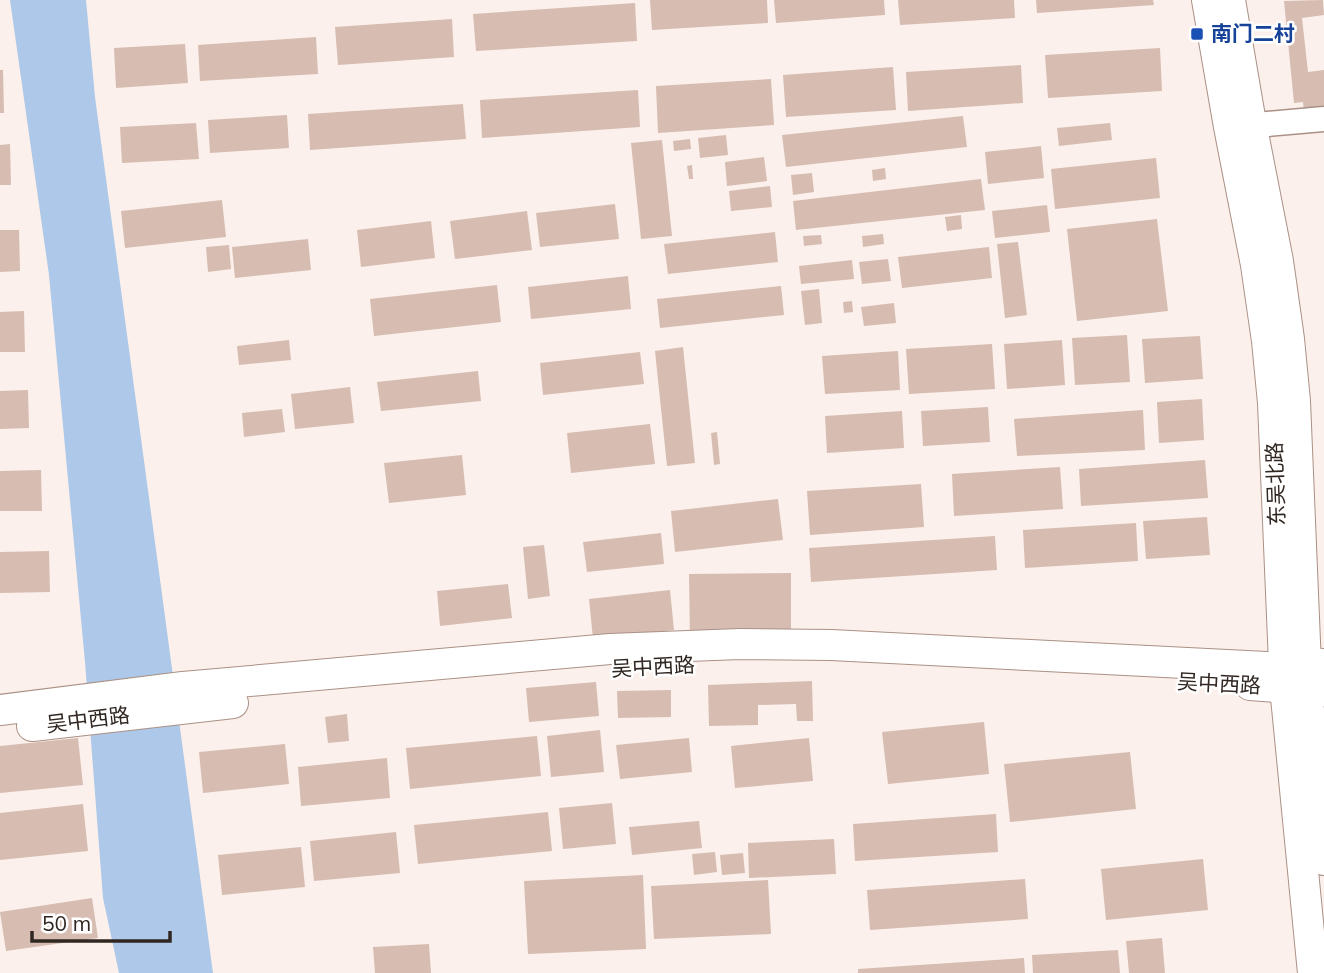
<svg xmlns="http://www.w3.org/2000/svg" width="1324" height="973" viewBox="0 0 1324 973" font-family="Mulish,'Noto Sans SC',sans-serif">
<rect width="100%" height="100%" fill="#fbf0eb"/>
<polygon fill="#adc8e8" points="10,0 86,0 95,97 213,973 119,973 103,898 85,662 49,275"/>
<g fill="#d7bcb1">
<polygon points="650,0 767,0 768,23 652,30"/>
<polygon points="774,0 884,0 885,15 776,23"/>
<polygon points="898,0 1014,0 1015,18 900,25"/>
<polygon points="1036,0 1153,0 1154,5 1037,13"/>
<polygon points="1323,0 1324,15 1302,18 1308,72 1324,70 1324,110 1304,112 1303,102 1294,103 1284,1"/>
<polygon points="635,3 637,41 476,51 473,14"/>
<polygon points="452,19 454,57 338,65 335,27"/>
<polygon points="316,37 318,74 200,81 198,45"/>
<polygon points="185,44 188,83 116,88 114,48"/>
<polygon points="1160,48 1162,91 1048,98 1045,55"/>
<polygon points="1021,65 1023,103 908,111 906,72"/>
<polygon points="893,67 896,110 786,117 783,75"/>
<polygon points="0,70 3,70 4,113 0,113"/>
<polygon points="771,79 774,125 658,133 656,86"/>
<polygon points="638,90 640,127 482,138 480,100"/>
<polygon points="463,104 466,139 310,150 308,114"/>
<polygon points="287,115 289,148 210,153 208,120"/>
<polygon points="963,116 967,147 786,167 782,135"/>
<polygon points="196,123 199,159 122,163 120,127"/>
<polygon points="1110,123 1112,140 1059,146 1057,128"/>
<polygon points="726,135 728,155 700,158 698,138"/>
<polygon points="690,139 691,149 674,151 673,141"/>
<polygon points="662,140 672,236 641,239 631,143"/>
<polygon points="10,144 11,185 0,185 0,145"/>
<polygon points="1041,146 1044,178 988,184 985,152"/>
<polygon points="764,157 767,181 727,186 725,162"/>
<polygon points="1156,158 1160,198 1055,209 1051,169"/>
<polygon points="692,165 693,179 689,179 687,166"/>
<polygon points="885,168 886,179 873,181 872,170"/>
<polygon points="812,173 814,192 793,195 791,175"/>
<polygon points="981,179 985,210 796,230 793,201"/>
<polygon points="770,186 772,207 731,211 729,191"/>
<polygon points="222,200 226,237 125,248 121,211"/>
<polygon points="615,204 619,239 540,247 536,213"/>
<polygon points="1047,205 1050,232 995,238 992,211"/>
<polygon points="527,211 532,250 455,259 450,221"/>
<polygon points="961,215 962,229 947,231 945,217"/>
<polygon points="1157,219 1168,311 1077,321 1067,229"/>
<polygon points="431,221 435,258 361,267 357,230"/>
<polygon points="0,230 19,230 20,271 0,272"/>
<polygon points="775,232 778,262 668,274 664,244"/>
<polygon points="883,234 884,244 863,247 862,236"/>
<polygon points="821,235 822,244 804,246 803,236"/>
<polygon points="308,239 311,270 235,278 232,247"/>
<polygon points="1018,242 1027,315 1005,318 997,244"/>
<polygon points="229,245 231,269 208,272 206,247"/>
<polygon points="989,247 992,278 902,288 898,257"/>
<polygon points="888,259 891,281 862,284 859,262"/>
<polygon points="852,260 854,279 801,284 799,266"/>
<polygon points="628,276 631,309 531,319 528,287"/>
<polygon points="497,285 501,322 374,336 370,299"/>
<polygon points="781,286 784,315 660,328 657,299"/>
<polygon points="819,289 822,323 805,325 801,291"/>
<polygon points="852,301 853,312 844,313 843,302"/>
<polygon points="894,303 896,323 864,326 861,307"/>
<polygon points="24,311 25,352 0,352 0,312"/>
<polygon points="1127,335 1130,382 1075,385 1072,338"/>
<polygon points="1200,336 1203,379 1145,383 1142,339"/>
<polygon points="289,340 291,360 239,365 237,346"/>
<polygon points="1062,340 1065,385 1007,389 1004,344"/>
<polygon points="992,344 995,389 909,394 906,349"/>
<polygon points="683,347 695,463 667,466 655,351"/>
<polygon points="898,351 900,390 825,394 822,356"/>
<polygon points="640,352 644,384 543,395 540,363"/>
<polygon points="478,371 481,401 381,411 377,382"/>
<polygon points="350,387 354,423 295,429 291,394"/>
<polygon points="28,390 29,428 0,429 0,391"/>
<polygon points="1202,399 1204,440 1159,443 1157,402"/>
<polygon points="988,407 990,442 923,446 921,411"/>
<polygon points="282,409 285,432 244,437 242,413"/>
<polygon points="1143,410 1145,450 1017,456 1014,419"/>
<polygon points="902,411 904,448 827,453 825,416"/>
<polygon points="650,424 655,464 571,473 567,433"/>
<polygon points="717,432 720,464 714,465 711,433"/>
<polygon points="462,455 466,495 389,503 384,463"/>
<polygon points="1205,460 1208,498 1081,506 1079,469"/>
<polygon points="1060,467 1063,509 954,516 952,474"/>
<polygon points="41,470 42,511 0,511 0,471"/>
<polygon points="921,484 924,527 810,535 807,491"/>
<polygon points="778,499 783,540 675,552 671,511"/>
<polygon points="1207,517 1210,555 1146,559 1143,521"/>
<polygon points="1136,523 1138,561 1025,568 1023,530"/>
<polygon points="661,533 664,564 587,572 583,542"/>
<polygon points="995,536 997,570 811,582 809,548"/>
<polygon points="544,545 550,596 528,599 523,547"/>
<polygon points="49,551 50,592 0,593 0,552"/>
<polygon points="791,573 791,641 690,642 689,574"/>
<polygon points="508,584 512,618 440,626 437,591"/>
<polygon points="670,590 674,630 593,639 589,599"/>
<polygon points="812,681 813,721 797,721 796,704 758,705 758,725 709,726 708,685"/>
<polygon points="596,682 599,716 529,722 526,688"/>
<polygon points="671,690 671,717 618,718 617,691"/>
<polygon points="347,714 349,741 328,743 325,717"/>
<polygon points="984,722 989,774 888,784 882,732"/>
<polygon points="600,730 604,772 551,777 547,736"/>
<polygon points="537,736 541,776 410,789 406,748"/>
<polygon points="78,738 83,785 0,793 0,746"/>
<polygon points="689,738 692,772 620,779 616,745"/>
<polygon points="809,738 813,781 735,788 731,746"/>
<polygon points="285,744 289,784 203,793 199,752"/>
<polygon points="1130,752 1136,809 1010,822 1004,764"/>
<polygon points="387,758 390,798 301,806 298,767"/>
<polygon points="612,803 616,844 563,849 559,808"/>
<polygon points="83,804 88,851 0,860 0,813"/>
<polygon points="548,812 552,851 418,864 414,825"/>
<polygon points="996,814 998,852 855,861 853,824"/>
<polygon points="699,821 702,848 632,855 629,827"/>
<polygon points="396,832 400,873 314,881 310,841"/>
<polygon points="834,839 836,874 749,878 748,843"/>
<polygon points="301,847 305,887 222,895 218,855"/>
<polygon points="715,852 717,872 694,875 692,854"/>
<polygon points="743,853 745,873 722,875 720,855"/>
<polygon points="1203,859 1208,910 1106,920 1101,869"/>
<polygon points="643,875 646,949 528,954 524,881"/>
<polygon points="1025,879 1028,919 870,930 867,890"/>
<polygon points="768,880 771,934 654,939 651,886"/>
<polygon points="92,898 98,938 6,951 0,912"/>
<polygon points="1162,938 1165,973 1129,973 1126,941"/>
<polygon points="429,944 431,973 375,973 373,947"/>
<polygon points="1118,950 1120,973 1033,973 1032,955"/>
<polygon points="1024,958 1025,973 858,973 858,969"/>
</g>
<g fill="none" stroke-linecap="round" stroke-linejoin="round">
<g stroke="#aa9186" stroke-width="27">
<polyline id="minor" points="1234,127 1324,119"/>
</g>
<g stroke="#aa9186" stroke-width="32">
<g id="major">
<polyline points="1207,0 1229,127 1256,265 1267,341 1273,403 1285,687 1313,973"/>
<polyline points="1230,0 1251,123 1278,261 1289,339 1295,401 1307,690 1324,860"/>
<polyline points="1250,685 1324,691"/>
<polyline points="0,710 183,687 452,663 610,649 740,644 831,645 1284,668 1306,663 1324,664"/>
<polyline points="32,726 233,703"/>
</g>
</g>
<use href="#minor" stroke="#fff" stroke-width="24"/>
<use href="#major" stroke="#fff" stroke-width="30"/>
</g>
<rect fill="#1a4fb4" stroke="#fff" stroke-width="2.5" x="1190" y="27" width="14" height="14" rx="3.5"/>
<g text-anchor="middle" stroke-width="5" stroke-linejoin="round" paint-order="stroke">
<g font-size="21" font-weight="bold" fill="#164399" stroke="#fff" text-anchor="start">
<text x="1211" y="41">南门二村</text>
</g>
<g font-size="21" fill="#312722" stroke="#fff">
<text transform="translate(1276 484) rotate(-92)" y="7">东吴北路</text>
<text transform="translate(653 667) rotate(-3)" y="7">吴中西路</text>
<text transform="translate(1219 684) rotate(3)" y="7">吴中西路</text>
<text transform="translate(88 720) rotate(-7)" y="7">吴中西路</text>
</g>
</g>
<path d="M32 931v10h138v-10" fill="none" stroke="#312722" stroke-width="3.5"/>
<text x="42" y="931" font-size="21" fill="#312722" stroke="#ffffff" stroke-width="5" paint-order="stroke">50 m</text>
</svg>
